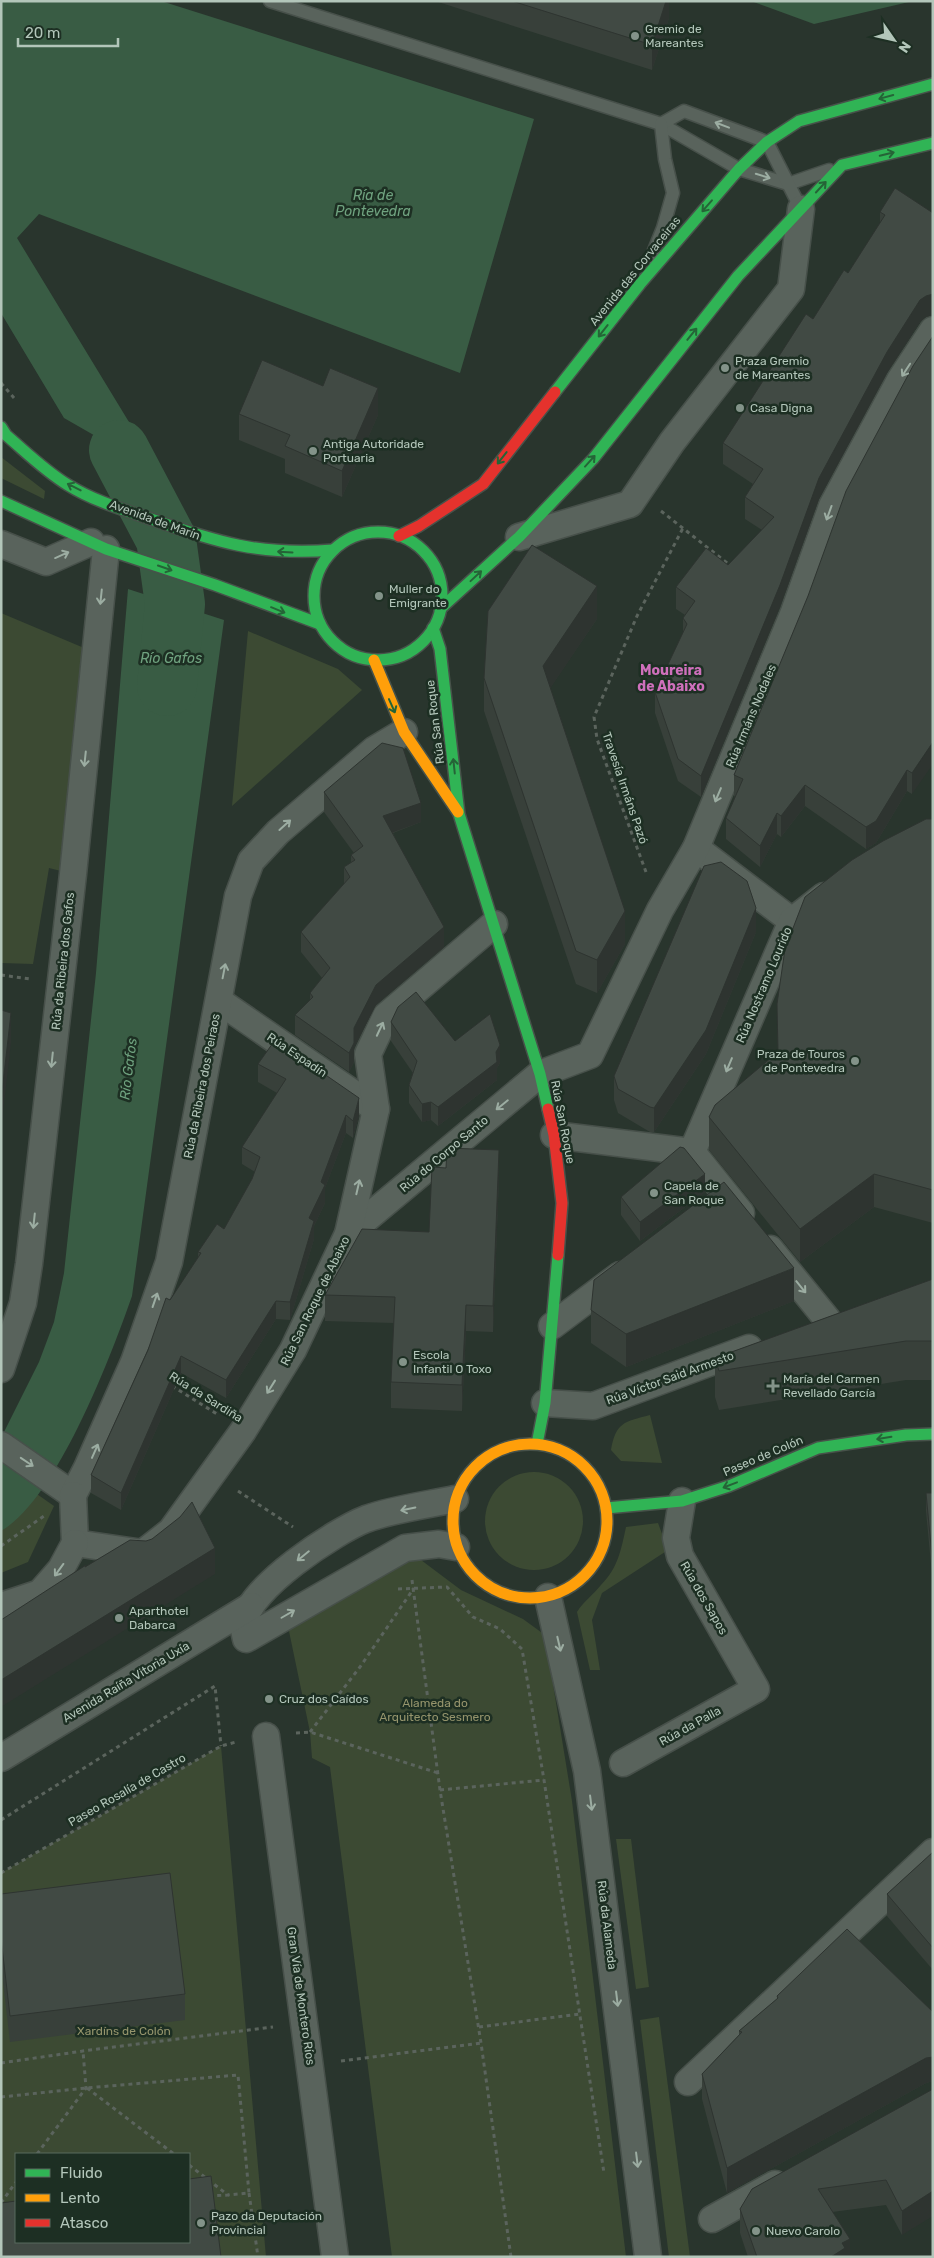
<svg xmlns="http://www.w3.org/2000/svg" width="934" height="2258" viewBox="0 0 934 2258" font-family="Rubik,sans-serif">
<rect width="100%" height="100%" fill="#29352d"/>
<g fill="#3c4a33" fill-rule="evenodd">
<polygon points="1,457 45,491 44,499 1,478"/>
<polygon points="1,613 96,653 73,874 49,868 33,964 1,963"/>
<polygon points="248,631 338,669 362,690 232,806"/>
<path d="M650,1415L662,1463L621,1461L611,1450C616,1422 624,1422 650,1415Z"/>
<polygon points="1,1469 54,1506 28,1562 1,1573"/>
<circle cx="534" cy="1521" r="49"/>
<path d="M658,1523L668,1550L602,1593L592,1620L600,1670H590L577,1612C584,1601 593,1595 601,1585C618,1568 621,1550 626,1527Z"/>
<polygon points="397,1542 461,1590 523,1619 545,1635 572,1801 626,2257 392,2257 330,1767 312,1758 310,1732 285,1612"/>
<path d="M221,1746L266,2257H1V1873ZM16,2154H189V2242H16Z"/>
<polygon points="616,1839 631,1839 649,1987 636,1989"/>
<polygon points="659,2017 690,2257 669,2257 640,2020"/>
</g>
<g fill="#395c44">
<polygon points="1,1 161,1 534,119 460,373 39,214 17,238 160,473 64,418 1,313"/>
<polygon points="751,1 933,1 933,2 909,2 814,24"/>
<path d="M128,589L224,620L132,1296C111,1356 57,1499 1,1531V1438L39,1362L54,1322L64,1273L96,973Z"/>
</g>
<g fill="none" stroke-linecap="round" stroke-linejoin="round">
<polyline stroke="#395c44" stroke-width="60" points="119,450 166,539 175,604 167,686"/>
<g stroke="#47504a" stroke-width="15">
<g id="lane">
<polyline points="270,1 661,124 739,169 788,184 829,170"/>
<polyline points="661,124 684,111 767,142 801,209"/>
<polyline points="651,258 663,228 673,193 665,159 661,124"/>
</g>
</g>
<g stroke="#47504a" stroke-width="29">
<g id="street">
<polyline points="519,537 630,504 672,442 791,289 801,209"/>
<polyline points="1,544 46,562 91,542"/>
<polyline points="696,848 792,921"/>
<polyline points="219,1001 376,1109"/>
<polyline points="554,1135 692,1152"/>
<polyline points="741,1213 692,1152 792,921 824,896"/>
<polyline points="348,1234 540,1074 590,1055 660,910 696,848 794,612 832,506 900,380 933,330"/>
<polyline points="770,1249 827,1319"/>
<polyline points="552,1326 620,1275"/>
<polyline points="1,1369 23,1303 29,1264 73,874 106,549"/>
<polyline points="545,1403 593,1406 749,1348"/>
<polyline points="1,1445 73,1495"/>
<polyline points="73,1495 87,1468 134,1362 169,1262 238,896 251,861 278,832 374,750 404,732"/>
<polyline points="73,1495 75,1543"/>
<path d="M455,1499C426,1505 394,1509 366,1519C335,1531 247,1589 244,1623C243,1628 245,1634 246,1639L405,1548L439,1544L456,1547"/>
<polyline points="75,1543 143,1553 171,1531 243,1431 293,1350 348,1234 376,1109 368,1054 386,1016 494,924"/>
<polyline points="548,1597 587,1771 648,2257"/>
<polyline points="1,1606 40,1593 61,1569 75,1543"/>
<polyline points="266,1736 335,2257"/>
<polyline points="1,1758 251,1606"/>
<polyline points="623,1763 756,1689 680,1556 676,1538 682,1501"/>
<polyline points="688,2082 933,1852"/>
<polyline points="712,2219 775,2184"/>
</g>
</g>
<g stroke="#47524a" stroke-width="14">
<g id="fast">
<polyline points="555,392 640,284 739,169 767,142 799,121 933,84"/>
<path d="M1,427L6,435C26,452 45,471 68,485C92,500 121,509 148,518C216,542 260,556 333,550"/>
<polyline points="1,501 106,549 215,585 320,624"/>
<circle cx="378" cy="596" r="64"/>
<polyline points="440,609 519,537 593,459 738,276 842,165 933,143"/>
<polyline points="433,628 440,649 459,814 540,1074 548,1109"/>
<polyline points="537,1444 545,1403 558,1255"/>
<polyline points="606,1508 682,1501 729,1486 818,1448 906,1435 933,1434"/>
</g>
</g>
<g stroke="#47524a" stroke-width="14">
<g id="slow">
<polyline points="374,660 404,732 458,812"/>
<circle cx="530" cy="1521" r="77"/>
</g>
</g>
<g stroke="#47524a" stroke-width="14">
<g id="jam">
<polyline points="399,536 419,526 483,484 555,392"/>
<polyline points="548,1109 554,1135 562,1203 558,1255"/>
</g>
</g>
<g stroke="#5b645d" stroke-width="3" stroke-dasharray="4 4" stroke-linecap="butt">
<polyline points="1,383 14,398"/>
<polyline points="661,511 731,566"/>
<polyline points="646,872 597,739 594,717 637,616 683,528"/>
<polyline points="1,975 30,979"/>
<polyline points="172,1386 217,1414"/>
<polyline points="238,1491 293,1527"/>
<polyline points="1,1546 44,1516"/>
<polyline points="412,1580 440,1790 481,2043 511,2257"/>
<polyline points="398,1589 447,1587 473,1617 500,1629 522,1649 544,1780 604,2173"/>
<polyline points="310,1732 360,1667 414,1588"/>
<polyline points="296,1733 310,1732 438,1773"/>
<polyline points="440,1790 544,1780"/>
<polyline points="1,1820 215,1686 221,1746"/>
<polyline points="1,1873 221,1746 236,1742"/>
<polyline points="479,2027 580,2014"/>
<polyline points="341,2061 481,2043"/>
<polyline points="1,2063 83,2051 273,2027"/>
<polyline points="87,2088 174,2154"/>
<polyline points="1,2097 86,2088 238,2075 249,2193 228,2195"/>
<polyline points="37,2154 86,2088 83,2051"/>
<polyline points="189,2165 228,2195 210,2196"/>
<polyline points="249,2193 258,2257"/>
<polyline points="1,2203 16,2182"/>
</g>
<use href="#lane" stroke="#59635c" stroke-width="12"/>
<use href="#street" stroke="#59635c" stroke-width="26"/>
<use href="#fast" stroke="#30b455" stroke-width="11"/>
<use href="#slow" stroke="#ff9f0a" stroke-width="11"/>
<use href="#jam" stroke="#e5322d" stroke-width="11"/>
</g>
<g fill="#38403a">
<polygon points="435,1 669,1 669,18 652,70"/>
<polygon points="880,212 933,213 933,315 926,317 920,322 887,373 819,499 780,607 701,797 678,781 655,713 655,692 683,633 683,618 685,615 676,609 676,587 728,565 762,530 745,519 745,497 753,484 723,464 723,443 813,319 848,273 880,224"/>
<polygon points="933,336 912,794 907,791 876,843 866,849 805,806 781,837 777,834 760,867 726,839 726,818 735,797 734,796 734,775"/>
<polygon points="239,414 378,415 342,497 285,473 285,459 239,440"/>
<polygon points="597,619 550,688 625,944 597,993 576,984 484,711 484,678"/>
<polygon points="324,792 421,822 393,833 444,947 376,1005 354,1048 354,1062 349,1072 295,1035 295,1015 310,1000 310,993 322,978 301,952 301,932 344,884 344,867 351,863 351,855 354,853 324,812"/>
<polygon points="933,819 933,1223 874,1207 800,1262 709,1150 709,1117 778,1053 777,1004"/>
<polygon points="756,932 706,1054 654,1132 650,1132 618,1113 614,1100 614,1076"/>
<polygon points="391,1022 455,1041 500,1063 497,1068 497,1080 438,1126 431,1120 422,1122 409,1103 409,1085 413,1073 391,1041"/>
<polygon points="258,1064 359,1116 353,1138 346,1133 325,1188 325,1203 314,1226 314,1239 290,1320 276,1319 226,1398 181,1373 121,1510 91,1493 91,1475 170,1300 198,1258 198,1252 224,1229 252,1179 255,1172 242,1164 242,1147 277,1093 258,1082"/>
<polygon points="499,1177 493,1332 466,1331 462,1411 391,1408 391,1382 394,1323 325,1321 325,1295 429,1232"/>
<polygon points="705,1192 640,1241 621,1215 621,1197"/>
<polygon points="933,1279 933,1380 906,1380 719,1410 715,1397 715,1358"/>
<polygon points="794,1301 626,1367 591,1343 591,1310"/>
<polygon points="926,1493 933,1493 933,1585 926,1511"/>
<polygon points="933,1852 933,1970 887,1916 887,1894"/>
<polygon points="1,1894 185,1994 185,2020 10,2042 1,1965"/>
<polygon points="777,1996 933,2012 933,2081 926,2083 727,2193 702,2099 702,2074 739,2035 739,2031 777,1999"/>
<polygon points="933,2089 902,2235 886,2205 832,2212 850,2257 748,2257 740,2233 740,2209"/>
</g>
<g fill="#2e3430">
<polygon points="666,1 669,1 669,18 652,70 652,45"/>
<polygon points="933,294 933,315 926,317 920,322 887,373 819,499 780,607 701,797 701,776 819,478 887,352 920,300 926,296"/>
<polygon points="378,388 378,415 342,497 342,471"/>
<polygon points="597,586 597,619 543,699 543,666"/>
<polygon points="933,742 933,764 912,794 912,773"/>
<polygon points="907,770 907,791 876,843 866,849 866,827"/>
<polygon points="805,785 805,806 781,837 781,816"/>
<polygon points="421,803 421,822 383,836 383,816"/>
<polygon points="777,813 777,834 760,867 760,846"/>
<polygon points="756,908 756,932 706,1054 654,1132 654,1108"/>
<polygon points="625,911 625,944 597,993 597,960"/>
<polygon points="444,927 444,947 376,1005 354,1048 354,1062 349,1072 349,1053 354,1028 376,985"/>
<polygon points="11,1013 11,1043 1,1130 1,1101"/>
<polygon points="500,1045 500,1063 497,1068 497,1080 438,1126 438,1107 496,1052"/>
<polygon points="359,1098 359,1116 353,1138 353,1121"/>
<polygon points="431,1102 431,1120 422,1122 422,1104"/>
<polygon points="346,1115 346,1133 325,1188 325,1203 314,1226 314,1239 290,1320 290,1302 309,1218 321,1182"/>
<polygon points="499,1150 499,1177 493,1332 493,1306"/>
<polygon points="705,1174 705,1192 640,1241 640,1222"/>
<polygon points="874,1174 874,1207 800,1262 800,1229"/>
<polygon points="794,1268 794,1301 626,1367 626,1334"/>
<polygon points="276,1301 276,1319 226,1398 226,1380"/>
<polygon points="466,1305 466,1331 462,1411 462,1385"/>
<polygon points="181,1356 181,1373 121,1510 121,1493"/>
<polygon points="215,1548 215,1574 1,1707 1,1680"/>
<polygon points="933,2057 933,2081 926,2083 727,2193 727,2168 926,2058"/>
<polygon points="933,2191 933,2216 902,2235 902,2211"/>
<polygon points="850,2239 850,2257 831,2257 842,2243"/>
</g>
<g fill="#414a44" stroke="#2e3430">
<polygon points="512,1 666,1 652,45"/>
<polygon points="895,188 933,213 933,294 926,296 920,300 887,352 819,478 780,585 701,776 678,759 655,692 687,624 683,618 695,601 676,587 706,548 728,565 774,517 745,497 763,469 723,443 806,314 813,319 844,270 848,273 885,215 880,212"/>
<polygon points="933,336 933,742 912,773 907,770 876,821 866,827 805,785 781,816 777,813 760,846 726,818 743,779 734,775 808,596 846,491 913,366"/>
<polygon points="262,360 323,386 330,368 378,388 342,471 285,446 290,435 239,414"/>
<polygon points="532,545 597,586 543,666 625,911 597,960 576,951 484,678 488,611"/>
<polygon points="382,743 403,748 421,803 383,816 444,927 376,985 354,1028 354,1043 349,1053 295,1015 313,997 310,993 330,968 301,932 350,877 344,867 355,860 351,855 363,846 324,792"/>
<polygon points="926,819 933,819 933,1190 874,1174 800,1229 709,1117 715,1105 778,1052 777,1004 785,949 805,897 852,860 883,841"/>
<polygon points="721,862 747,881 756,908 706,1030 654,1108 650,1107 618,1089 614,1076 704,866"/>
<polygon points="416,992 455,1041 490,1014 500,1045 496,1052 497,1062 438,1107 431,1102 422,1104 409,1085 417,1061 391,1022 398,1007"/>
<polygon points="1,1010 11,1013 1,1101"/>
<polygon points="275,1040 359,1098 353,1121 346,1115 321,1182 325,1185 309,1218 314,1221 290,1302 276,1301 226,1380 181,1356 121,1493 91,1475 148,1350 166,1298 170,1300 201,1253 198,1252 217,1224 224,1229 252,1179 260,1157 242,1147 286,1079 258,1064"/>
<polygon points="680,1147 684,1148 705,1174 640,1222 621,1197"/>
<polygon points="447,1148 499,1150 493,1306 466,1305 462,1385 391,1382 395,1297 325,1295 362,1229 429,1232 432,1167 446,1168"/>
<polygon points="724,1182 794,1268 626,1334 591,1310 594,1280"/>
<polygon points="933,1279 933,1341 906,1341 719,1371 715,1358"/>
<polygon points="926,1493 933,1493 933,1567"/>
<polygon points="192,1502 215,1548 1,1680 1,1620 86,1565 85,1567 130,1540 146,1541 152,1539 180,1517"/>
<polygon points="933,1852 933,1948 887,1894"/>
<polygon points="170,1873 185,1994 10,2016 1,1938 1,1894"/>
<polygon points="847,1929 933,2012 933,2057 926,2058 727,2168 702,2074 742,2032 739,2031 778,1998 777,1996"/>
<polygon points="933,2089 933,2191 902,2211 886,2180 818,2189 850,2239 842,2243 845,2248 831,2257 757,2257 740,2209 752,2189"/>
<polygon points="211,2176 221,2257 1,2257 1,2203 16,2201 16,2242 189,2242 189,2179"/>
</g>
<defs><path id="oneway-shaft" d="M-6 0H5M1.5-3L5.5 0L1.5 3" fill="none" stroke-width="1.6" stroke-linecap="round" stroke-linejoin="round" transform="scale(1.25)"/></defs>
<g stroke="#256437">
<use href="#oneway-shaft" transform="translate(886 97) rotate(165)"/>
<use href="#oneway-shaft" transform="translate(887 154) rotate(-14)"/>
<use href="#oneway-shaft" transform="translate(821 187) rotate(-47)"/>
<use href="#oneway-shaft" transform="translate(707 206) rotate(131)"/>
<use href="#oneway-shaft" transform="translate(603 331) rotate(128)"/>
<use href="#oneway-shaft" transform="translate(692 334) rotate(-51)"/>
<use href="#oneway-shaft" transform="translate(502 458) rotate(128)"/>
<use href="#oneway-shaft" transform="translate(590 461) rotate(-48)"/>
<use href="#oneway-shaft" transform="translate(74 487) rotate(-153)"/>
<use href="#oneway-shaft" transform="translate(285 552) rotate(-177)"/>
<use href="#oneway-shaft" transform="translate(165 568) rotate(19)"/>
<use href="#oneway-shaft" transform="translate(476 576) rotate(-43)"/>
<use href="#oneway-shaft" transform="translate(278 610) rotate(22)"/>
<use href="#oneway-shaft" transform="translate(392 706) rotate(66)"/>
<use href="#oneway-shaft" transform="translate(454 766) rotate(-96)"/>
<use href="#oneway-shaft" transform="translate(884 1438) rotate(171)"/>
<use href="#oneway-shaft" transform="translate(730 1485) rotate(159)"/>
</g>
<g stroke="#9cada2">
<use href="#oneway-shaft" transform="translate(722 125) rotate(-159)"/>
<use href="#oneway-shaft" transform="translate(763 176) rotate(17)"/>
<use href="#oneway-shaft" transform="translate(906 370) rotate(123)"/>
<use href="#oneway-shaft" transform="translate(829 513) rotate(110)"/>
<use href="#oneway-shaft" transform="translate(62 555) rotate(-24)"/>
<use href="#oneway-shaft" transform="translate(101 597) rotate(96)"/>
<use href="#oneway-shaft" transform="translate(85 759) rotate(96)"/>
<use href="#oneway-shaft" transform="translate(718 795) rotate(113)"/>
<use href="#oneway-shaft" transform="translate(285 825) rotate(-42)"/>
<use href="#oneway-shaft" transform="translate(224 971) rotate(-79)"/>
<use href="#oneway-shaft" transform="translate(380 1029) rotate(-65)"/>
<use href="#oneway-shaft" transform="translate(52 1060) rotate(96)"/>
<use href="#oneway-shaft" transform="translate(729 1065) rotate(113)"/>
<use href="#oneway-shaft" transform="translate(502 1105) rotate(141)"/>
<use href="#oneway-shaft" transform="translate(358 1187) rotate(-77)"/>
<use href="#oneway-shaft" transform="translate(34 1221) rotate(96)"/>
<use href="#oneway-shaft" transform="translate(801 1287) rotate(51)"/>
<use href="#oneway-shaft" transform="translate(155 1300) rotate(-71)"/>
<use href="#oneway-shaft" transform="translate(271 1387) rotate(122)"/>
<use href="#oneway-shaft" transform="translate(95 1451) rotate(-66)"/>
<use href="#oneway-shaft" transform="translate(27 1462) rotate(34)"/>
<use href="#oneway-shaft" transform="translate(408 1509) rotate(168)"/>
<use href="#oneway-shaft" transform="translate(303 1556) rotate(141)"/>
<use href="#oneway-shaft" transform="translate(59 1570) rotate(126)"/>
<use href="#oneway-shaft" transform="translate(288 1614) rotate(-30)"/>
<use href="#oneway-shaft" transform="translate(559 1644) rotate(77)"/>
<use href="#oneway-shaft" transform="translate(591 1803) rotate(83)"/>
<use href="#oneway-shaft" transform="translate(617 1999) rotate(83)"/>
<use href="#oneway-shaft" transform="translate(637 2160) rotate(83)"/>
</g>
<g fill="#839389" stroke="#1d2f23" stroke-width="2">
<circle cx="635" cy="36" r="5"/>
<circle cx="725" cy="368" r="5"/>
<circle cx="740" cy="408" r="5"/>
<circle cx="313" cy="451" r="5"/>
<circle cx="379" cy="596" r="5"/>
<circle cx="855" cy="1061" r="5"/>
<circle cx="654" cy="1193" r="5"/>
<circle cx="403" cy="1362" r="5"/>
<path d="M770.5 1378.5h5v5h5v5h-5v5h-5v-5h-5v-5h5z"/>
<circle cx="119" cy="1618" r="5"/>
<circle cx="269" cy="1699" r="5"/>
<circle cx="201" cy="2223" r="5"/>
<circle cx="756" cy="2231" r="5"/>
</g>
<g text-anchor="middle" stroke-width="5" stroke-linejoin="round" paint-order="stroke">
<g font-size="12" fill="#b3c6ba" stroke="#1d2f23" text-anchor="start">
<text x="645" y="33">Gremio de<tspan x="645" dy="14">Mareantes</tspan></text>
<text x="735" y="365">Praza Gremio<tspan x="735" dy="14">de Mareantes</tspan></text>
<text x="750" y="412">Casa Digna</text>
<text x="323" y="448">Antiga Autoridade<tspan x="323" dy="14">Portuaria</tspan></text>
<text x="389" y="593">Muller do<tspan x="389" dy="14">Emigrante</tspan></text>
<text x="845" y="1058" text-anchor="end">Praza de Touros<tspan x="845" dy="14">de Pontevedra</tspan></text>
<text x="664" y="1190">Capela de<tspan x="664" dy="14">San Roque</tspan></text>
<text x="413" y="1359">Escola<tspan x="413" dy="14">Infantil O Toxo</tspan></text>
<text x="783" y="1383">María del Carmen<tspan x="783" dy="14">Revellado García</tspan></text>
<text x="129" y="1615">Aparthotel<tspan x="129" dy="14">Dabarca</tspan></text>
<text x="279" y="1703">Cruz dos Caídos</text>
<text x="211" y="2220">Pazo da Deputación<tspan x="211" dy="14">Provincial</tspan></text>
<text x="766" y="2235">Nuevo Carolo</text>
</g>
<g font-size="12" fill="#b3c6ba" stroke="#1d2f23">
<text transform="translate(635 271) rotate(-51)" y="4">Avenida das Corvaceiras</text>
<text transform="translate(155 520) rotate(20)" y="4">Avenida de Marín</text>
<text transform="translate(751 716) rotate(-67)" y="4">Rúa Irmáns Nodales</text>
<text transform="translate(435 722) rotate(-97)" y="4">Rúa San Roque</text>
<text transform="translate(625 788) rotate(71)" y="4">Travesía Irmáns Pazó</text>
<text transform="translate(63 961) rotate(-84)" y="4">Rúa da Ribeira dos Gafos</text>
<text transform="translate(764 985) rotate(-67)" y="4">Rúa Nostramo Lourido</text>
<text transform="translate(297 1055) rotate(34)" y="4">Rúa Espadín</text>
<text transform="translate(202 1086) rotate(-79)" y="4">Rúa da Ribeira dos Peiraos</text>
<text transform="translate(563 1122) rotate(79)" y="4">Rúa San Roque</text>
<text transform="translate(444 1154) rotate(-40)" y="4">Rúa do Corpo Santo</text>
<text transform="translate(315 1301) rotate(-64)" y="4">Rúa San Roque de Abaixo</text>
<text transform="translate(670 1378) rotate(-20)" y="4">Rúa Víctor Said Armesto</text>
<text transform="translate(206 1397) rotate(32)" y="4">Rúa da Sardiña</text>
<text transform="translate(763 1456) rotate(-23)" y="4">Paseo de Colón</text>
<text transform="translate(704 1598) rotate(60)" y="4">Rúa dos Sapos</text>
<text transform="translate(126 1682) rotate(-31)" y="4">Avenida Raíña Vitoria Uxía</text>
<text transform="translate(690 1726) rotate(-29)" y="4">Rúa da Palla</text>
<text transform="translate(127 1790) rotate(-30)" y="4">Paseo Rosalía de Castro</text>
<text transform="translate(607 1925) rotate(83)" y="4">Rúa da Alameda</text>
<text transform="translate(301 1996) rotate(82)" y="4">Gran Vía de Montero Ríos</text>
</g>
<g font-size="12" fill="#95946c" stroke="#1d2f23">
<text x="435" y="1707">Alameda do<tspan x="435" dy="14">Arquitecto Sesmero</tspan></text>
<text x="124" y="2035">Xardíns de Colón</text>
</g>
<g font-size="14" font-style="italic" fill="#6fa27f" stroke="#1d2f23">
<text x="373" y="200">Ría de<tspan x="373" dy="16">Pontevedra</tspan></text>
<text x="171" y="663">Río Gafos</text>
<text transform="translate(128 1069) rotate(-83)" y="5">Río Gafos</text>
</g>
<g font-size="14" font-weight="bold" fill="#cf70bc" stroke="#1d2f23">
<text x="671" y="675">Moureira<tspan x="671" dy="16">de Abaixo</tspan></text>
</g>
</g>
<rect width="934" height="2258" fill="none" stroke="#b3c6ba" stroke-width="5"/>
<rect x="15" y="2153" width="175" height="90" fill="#1d2f23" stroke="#596b5f"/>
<rect x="25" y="2169" width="25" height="8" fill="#30b455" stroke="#596b5f"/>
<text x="60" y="2178" font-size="15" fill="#b3c6ba">Fluido</text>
<rect x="25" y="2194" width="25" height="8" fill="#ff9f0a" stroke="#596b5f"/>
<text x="60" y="2203" font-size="15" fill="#b3c6ba">Lento</text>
<rect x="25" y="2219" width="25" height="8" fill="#e5322d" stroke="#596b5f"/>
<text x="60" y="2228" font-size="15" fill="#b3c6ba">Atasco</text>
<g transform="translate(894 40) rotate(124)" stroke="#1d2f23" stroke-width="4" paint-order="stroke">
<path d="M0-4L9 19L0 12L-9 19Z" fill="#b3c6ba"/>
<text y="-8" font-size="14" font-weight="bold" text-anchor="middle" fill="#b3c6ba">N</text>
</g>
<path d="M18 38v8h100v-8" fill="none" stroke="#b3c6ba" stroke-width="2.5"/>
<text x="25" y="38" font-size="15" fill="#b3c6ba" stroke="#1d2f23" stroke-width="4" paint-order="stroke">20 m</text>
</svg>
